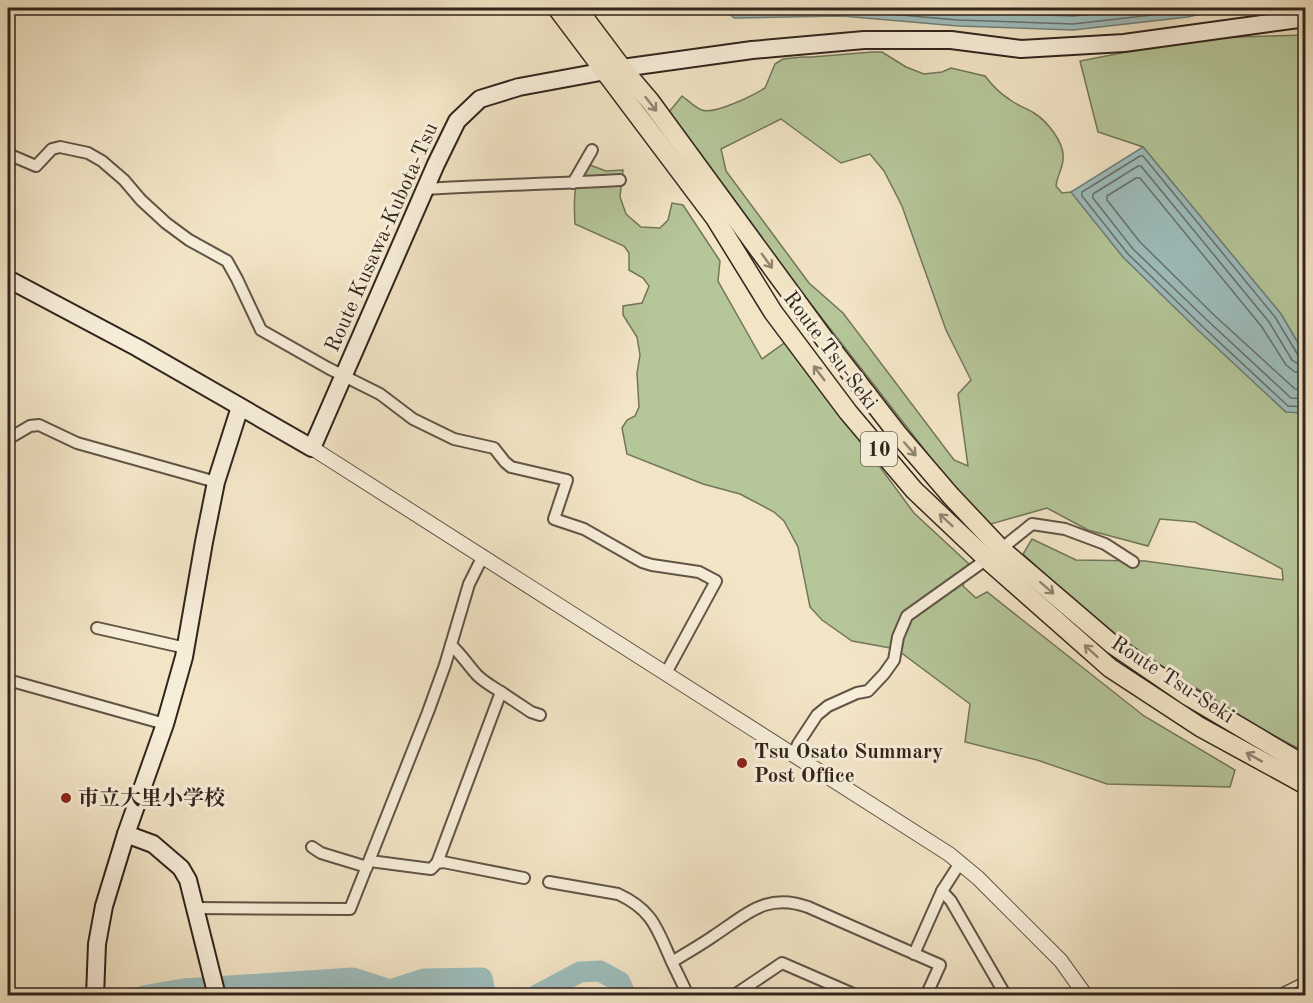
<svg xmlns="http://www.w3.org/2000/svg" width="1313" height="1003" viewBox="0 0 1313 1003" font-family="'Old Standard TT','Noto Serif JP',serif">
<rect width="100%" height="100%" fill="#f2e5c6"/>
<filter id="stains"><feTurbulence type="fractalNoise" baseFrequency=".00333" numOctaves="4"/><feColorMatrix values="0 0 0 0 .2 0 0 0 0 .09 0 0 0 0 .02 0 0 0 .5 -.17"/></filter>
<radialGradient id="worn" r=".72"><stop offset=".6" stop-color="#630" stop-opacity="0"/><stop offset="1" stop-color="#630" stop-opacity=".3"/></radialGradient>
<g fill="#b5c699" stroke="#73755b" stroke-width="1.5" fill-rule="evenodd">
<polygon points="1305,35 1305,355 1281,314 1143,147 1098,132 1080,61 1199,38"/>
<path d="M872,52H882L906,67L924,74L942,72L951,68L985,76C992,85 999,93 1009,99C1016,105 1026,108 1034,113C1047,121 1065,143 1063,159C1063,168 1057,176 1056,186L1062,193L1071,192L1123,257L1199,331L1286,412L1305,413V752L1256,726L1108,632L1023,554L1032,539L1076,560L1145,561L1283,580L1282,569L1195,522L1160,519L1148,546L1088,530L1047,508L984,526L800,290L669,112L682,96C688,100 695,108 702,110C714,115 754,95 765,88L775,64L783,59L802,57H812ZM781,119L841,163L870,154L884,171L902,206L946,330L971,380L958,394L968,466L954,460L843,313L809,283L726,171L721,149Z"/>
<path d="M587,164L606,171L623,170L620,197L626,214L641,227L660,228L668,220L672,203L683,205L720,261L718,281L762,359L787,341L914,513L969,564L963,586L976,598L987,592L1144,716L1235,770L1230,787L1107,784L1037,760L965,742L970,704L896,649L852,641L822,620L810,607L798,547L784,521L774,512L740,494L703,484L627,454L622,428L627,420L635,416L639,407L637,373L640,355L637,337L623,315V306L642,303L649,286L643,278L629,270V253L624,246L575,224C574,201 572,183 587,164Z"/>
</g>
<g fill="#9dbdbc" stroke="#72807c" stroke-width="1.5">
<polygon points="724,8 1225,8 1188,17 1073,30 958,26 842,16 734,18"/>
<polygon points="1143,147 1281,314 1305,355 1305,413 1286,412 1199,331 1123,257 1071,192"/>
</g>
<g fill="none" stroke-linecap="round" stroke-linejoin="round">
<g stroke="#67706c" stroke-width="1.5">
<polyline points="732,8 738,12 842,10 958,20 1073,24 1187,11 1201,8"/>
<polyline points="903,8 959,12 1073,16 1152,8"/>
<polyline points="1306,357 1301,357 1298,355 1275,317 1143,156 1140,156 1082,192 1082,196 1128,254 1203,327 1288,406 1306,407"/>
<polyline points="1306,365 1298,364 1292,360 1269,322 1141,166 1138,166 1093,194 1093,198 1133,249 1208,321 1291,398 1306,399"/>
<polyline points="1306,374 1295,372 1286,365 1262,327 1140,178 1136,178 1107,196 1107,200 1140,242 1214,315 1295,389 1306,390"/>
</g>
<g stroke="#9dbdbc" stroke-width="21">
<polyline points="143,996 183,989 353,978 390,990 424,979 482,978 486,996"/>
<polyline points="535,996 580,972 600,971 620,982 626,996"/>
</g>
<g stroke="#615447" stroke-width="8">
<polyline id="service" points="1272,996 1306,979"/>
</g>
<g stroke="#615447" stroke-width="14">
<g id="minor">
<polyline points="8,154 36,166 52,149 60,147 88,153 102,161 124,180 141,200 166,223 189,240 227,261 237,279 261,330 328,368 380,394 413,419 454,439 494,448 505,462 511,467 567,480 554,519 584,529 642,562 652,565 699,572 716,581 666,673"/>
<polyline points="573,183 592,150"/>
<path d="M426,189C490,185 555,184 620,180"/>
<polyline points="8,439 30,426 39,425 77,443 216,482"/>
<polyline points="97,628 186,648"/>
<polyline points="8,680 165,724"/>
<polyline points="501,692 531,712 540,715"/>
<polyline points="794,755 798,744 817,715 828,706 857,693 868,691 884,674 894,660 898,637 907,616 1001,549 1032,524 1065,529 1105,544 1133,562"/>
<polyline points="312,847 321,853 367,867"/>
<polyline points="370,861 431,869 437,863 443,862 524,878"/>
<path d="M437,863L501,692C493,687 484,682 477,675C468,665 461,654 451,645"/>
<path d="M549,882L618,894C653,910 657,929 672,962C677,973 683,984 688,996"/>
<polyline points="942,891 951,901 1006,996"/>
<polyline points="196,908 350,909 428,712 445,665 469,584 483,556"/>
<polyline points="914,954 942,891 960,863"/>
<path d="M672,962C686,953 701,945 715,935C747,914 767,892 808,907L940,965L926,996"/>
<polyline points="733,996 782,963 858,996"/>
</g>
</g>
<g stroke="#615447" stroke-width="16">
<polyline id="tertiary" points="312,448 949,854 978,878 1061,961 1086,996"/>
</g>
<g stroke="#31241d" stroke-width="20">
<g id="secondary">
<polyline points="8,279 138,348 312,448 436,164 457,121 480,99 519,87 622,68 752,50 864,40 951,40 1021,49 1124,43 1306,18"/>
<polyline points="126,834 153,844 181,868 188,880 217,996"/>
<polyline points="95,996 97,944 104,906 126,834 165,724 184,657 204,542 216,482 240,407"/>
</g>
</g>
<g stroke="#31241d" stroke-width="21">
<g id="primary">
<polyline points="557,8 715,218 773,312 848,412 914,490 991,563 1110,668 1200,727 1306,785"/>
<polyline points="577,8 622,68 650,101 828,344 897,433 951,496 1001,549 1112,644 1188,696 1306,766"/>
</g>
</g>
<use href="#service" stroke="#f7eeda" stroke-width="5"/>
<use href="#minor" stroke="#f7eeda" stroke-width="10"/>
<use href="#tertiary" stroke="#f7eeda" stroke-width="14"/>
<use href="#secondary" stroke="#f7eeda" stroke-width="16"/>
<use href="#primary" stroke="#f2e5c6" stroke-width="18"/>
</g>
<defs><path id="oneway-shaft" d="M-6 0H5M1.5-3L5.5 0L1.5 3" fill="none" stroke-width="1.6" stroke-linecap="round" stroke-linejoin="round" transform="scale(1.5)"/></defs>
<g stroke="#928472">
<use href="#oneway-shaft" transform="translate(651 104) rotate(52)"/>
<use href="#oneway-shaft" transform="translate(767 261) rotate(54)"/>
<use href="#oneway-shaft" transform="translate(819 373) rotate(-127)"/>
<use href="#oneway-shaft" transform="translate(910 449) rotate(49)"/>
<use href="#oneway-shaft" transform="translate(946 520) rotate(-137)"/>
<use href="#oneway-shaft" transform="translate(1047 588) rotate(41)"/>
<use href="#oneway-shaft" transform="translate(1091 651) rotate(-138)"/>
<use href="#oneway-shaft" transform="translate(1254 757) rotate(-151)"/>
</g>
<g fill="#8f2418" stroke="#f7eeda" stroke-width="2">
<circle cx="742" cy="763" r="6"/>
<circle cx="66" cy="798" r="6"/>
</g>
<g text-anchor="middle" stroke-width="6" stroke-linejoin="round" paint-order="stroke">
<rect fill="#f7eeda" stroke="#6c6156" stroke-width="1.5" x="861" y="432" width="36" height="34" rx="4.5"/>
<g font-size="20" font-weight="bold" fill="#31241d">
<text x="879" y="456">10</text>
</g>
<g font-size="21" fill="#31241d" stroke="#f7eeda">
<text transform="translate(381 237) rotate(-66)" y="7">Route Kusawa-Kubota-Tsu</text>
<text transform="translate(831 350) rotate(53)" y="7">Route Tsu-Seki</text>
<text transform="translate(1173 679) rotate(33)" y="7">Route Tsu-Seki</text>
</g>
<g font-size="21" font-weight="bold" fill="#31241d" stroke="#f7eeda" text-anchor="start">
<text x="754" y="758">Tsu Osato Summary<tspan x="754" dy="24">Post Office</tspan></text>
<text x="78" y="805">市立大里小学校</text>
</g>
</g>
<rect width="1313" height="1003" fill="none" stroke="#f2e5c6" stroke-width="30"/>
<rect x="9" y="9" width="1295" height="985" fill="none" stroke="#31241d" stroke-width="3"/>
<rect x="15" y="15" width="1283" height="973" fill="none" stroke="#31241d" stroke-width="1.5"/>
<rect width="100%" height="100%" filter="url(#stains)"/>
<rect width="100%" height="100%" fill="url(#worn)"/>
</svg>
